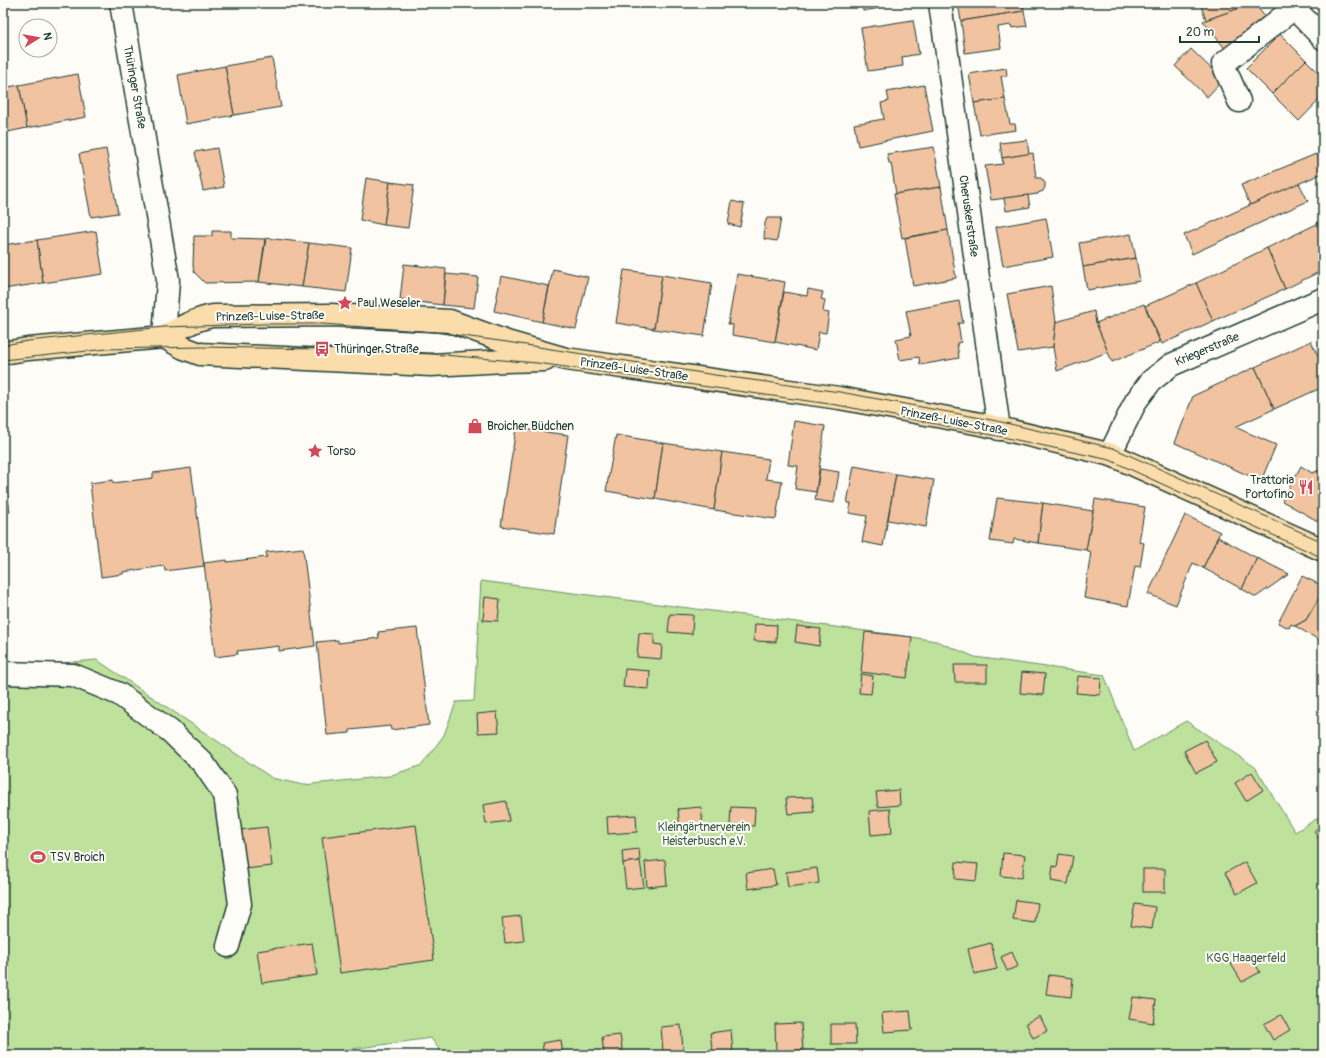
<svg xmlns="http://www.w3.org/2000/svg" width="1326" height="1058" viewBox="0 0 1326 1058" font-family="Pangolin,sans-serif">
<rect width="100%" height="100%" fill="#fdfcf7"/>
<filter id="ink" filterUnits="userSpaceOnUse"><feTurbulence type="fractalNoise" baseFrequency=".025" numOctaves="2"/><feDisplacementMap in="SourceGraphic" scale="8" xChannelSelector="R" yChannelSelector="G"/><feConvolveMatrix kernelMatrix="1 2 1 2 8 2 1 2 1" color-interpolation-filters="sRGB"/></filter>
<g filter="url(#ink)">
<polygon fill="#bee29c" stroke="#6e9068" points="481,581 912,637 936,641 975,657 1104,675 1134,751 1186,721 1255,767 1295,832 1323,815 1323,1055 443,1055 431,1038 309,1055 3,1055 3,668 97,660 272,778 303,785 389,776 422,765 444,735 456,702 474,701"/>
<g fill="#f1c3a1" stroke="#1f3d34">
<polygon points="862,3 879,3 880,8 863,11"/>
<polygon points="958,3 995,3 995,5 1007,3 1023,3 1024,11 961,21"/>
<polygon points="1200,3 1254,3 1206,20"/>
<polygon points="1254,3 1266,18 1227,51 1203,21"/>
<polygon points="1024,11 1027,26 1012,28 1011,25 998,27 1001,48 965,53 961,21"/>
<polygon points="913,20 919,54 902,57 903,66 868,71 861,28"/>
<polygon points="1280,34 1306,60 1272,94 1246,68"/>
<polygon points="1191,49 1223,80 1207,97 1175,66"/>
<polygon points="272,58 281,107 234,115 225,66"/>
<polygon points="1306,60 1323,77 1323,96 1299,121 1272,94"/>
<polygon points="225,66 234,115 186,124 178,75"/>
<polygon points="1006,68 1007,76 1001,76 1005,99 974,103 969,74"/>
<polygon points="78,74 86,117 27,128 19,85"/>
<polygon points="19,85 27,128 3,133 3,88"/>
<polygon points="924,85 933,131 858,146 854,124 884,119 881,103 889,101 887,92"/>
<polygon points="1005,99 1010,124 1015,124 1016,130 980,135 974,103"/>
<polygon points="1027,140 1029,154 1002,158 1000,143"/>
<polygon points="934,147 941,187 896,194 891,163 889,163 887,154"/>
<polygon points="217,148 224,187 203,191 195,152"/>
<polygon points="106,149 118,213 91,217 79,154"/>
<polygon points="1033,153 1036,178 1041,178 1045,183 1045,187 1043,191 1038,193 1038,194 991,200 985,166 1003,164 1002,158"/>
<polygon points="1316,154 1323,162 1323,173 1250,205 1241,185"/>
<polygon points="366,178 390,182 384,225 360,220"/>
<polygon points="390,182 414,185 408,228 384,225"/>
<polygon points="1299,183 1308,201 1192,254 1184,235"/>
<polygon points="941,187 948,230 902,238 894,194"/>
<polygon points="1028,195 1030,207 1006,211 1004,198"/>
<polygon points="732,201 744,204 740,227 728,224"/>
<polygon points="767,218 781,218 777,241 764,239 765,223"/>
<polygon points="1046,218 1053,257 1003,266 996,227"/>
<polygon points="1323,221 1323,270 1285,289 1267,248"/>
<polygon points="948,230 956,278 913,286 905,238"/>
<polygon points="96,231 103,274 43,283 37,240"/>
<polygon points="212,231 231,231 231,238 265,239 259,282 205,283 194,272 193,266 194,236 212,236"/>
<polygon points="1131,234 1136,258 1083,267 1079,243"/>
<polygon points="266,238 309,243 302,287 259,282"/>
<polygon points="37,240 43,283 3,289 3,245"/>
<polygon points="309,243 352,248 346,292 302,287"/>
<polygon points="1267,248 1285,289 1213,321 1196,283"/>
<polygon points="1136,258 1140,281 1087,290 1083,267"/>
<polygon points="404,264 446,269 443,305 400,300"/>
<polygon points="553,269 588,277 576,329 542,322"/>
<polygon points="624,270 662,275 654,329 616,323"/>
<polygon points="446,274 478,277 474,308 443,305"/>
<polygon points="737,274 785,282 775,342 732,335 733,325 728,324"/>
<polygon points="662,275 712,283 704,336 654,329"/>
<polygon points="501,276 549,286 542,322 494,311"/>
<polygon points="1196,283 1213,321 1162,344 1145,306"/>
<polygon points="1051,286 1056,322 1053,347 1018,352 1007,294"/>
<polygon points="808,289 823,292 821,299 825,300 823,312 829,313 826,333 819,332 816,350 775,342 784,292 807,296"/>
<polygon points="959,301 963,323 958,323 961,342 957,343 959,358 920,365 919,357 900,360 896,339 911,336 906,311"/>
<polygon points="1144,304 1160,342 1112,362 1096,323"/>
<polygon points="1094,311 1096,323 1108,352 1057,371 1053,347 1056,322"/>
<polygon points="1311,341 1323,366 1323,387 1274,409 1255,367"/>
<polygon points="1255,367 1274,409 1235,427 1276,445 1261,481 1175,443 1193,396"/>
<polygon points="794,421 825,426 816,492 795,489 798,466 788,465"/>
<polygon points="516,428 568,435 554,534 501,526"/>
<polygon points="616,435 663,443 655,499 606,491"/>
<polygon points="663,443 722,452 714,510 655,499"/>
<polygon points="722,452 769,459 766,479 782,481 776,519 714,510"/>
<polygon points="3,462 10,512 3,513"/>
<polygon points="854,466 896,474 883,546 862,542 867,516 849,513 851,503 847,503"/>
<polygon points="1301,466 1312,473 1323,469 1323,524 1282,501"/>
<polygon points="191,468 204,566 165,571 164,566 123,572 123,574 101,577 90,483 113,480 113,483 153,478 153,473"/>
<polygon points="820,469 839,472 834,503 815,500"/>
<polygon points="896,474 934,480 926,527 888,520"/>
<polygon points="997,498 1043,503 1038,543 1014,539 1013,544 990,541"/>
<polygon points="1095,499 1145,507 1139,542 1144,543 1140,567 1135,566 1128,606 1084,598 1091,552 1086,550"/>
<polygon points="1043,503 1093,511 1086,550 1038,543"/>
<polygon points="1185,515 1220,532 1203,568 1193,563 1176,605 1148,594"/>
<polygon points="1218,537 1257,558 1242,589 1203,568"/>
<polygon points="303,548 315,646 279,651 279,646 237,651 238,654 215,657 204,563 227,560 227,562 267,557 266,552"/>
<polygon points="1257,558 1289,574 1256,597 1242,589"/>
<polygon points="1302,576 1323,586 1323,591 1306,620 1295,626 1291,624 1289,628 1278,623"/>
<polygon points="1323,591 1323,637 1319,640 1295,626 1306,620"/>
<polygon points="485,597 500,599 498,621 483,620"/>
<polygon points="670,614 693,615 692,634 668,632"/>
<polygon points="755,624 777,625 776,642 754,641"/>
<polygon points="797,626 821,629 819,646 795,642"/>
<polygon points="417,628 429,725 391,730 390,726 350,730 350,733 327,735 317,642 338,640 338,643 379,638 378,632"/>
<polygon points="865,632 912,637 907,678 861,672"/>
<polygon points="639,633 654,634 654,644 662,645 661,659 637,657"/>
<polygon points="954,665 987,665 987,682 955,682"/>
<polygon points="625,669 650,671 649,689 623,687"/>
<polygon points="1022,672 1045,674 1043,695 1020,693"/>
<polygon points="861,674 873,676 871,694 859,693"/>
<polygon points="1078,676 1101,678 1100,695 1076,693"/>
<polygon points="497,712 499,732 478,733 477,714"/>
<polygon points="1205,740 1217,762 1196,773 1184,751"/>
<polygon points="1252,772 1263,790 1246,801 1235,783"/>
<polygon points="899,790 900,805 878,807 876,792"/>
<polygon points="812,797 814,812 788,814 786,798"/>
<polygon points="506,801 509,821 486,824 483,805"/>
<polygon points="701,807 703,828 680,830 678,809"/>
<polygon points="731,807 755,808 754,826 730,825"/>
<polygon points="890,809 892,833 871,835 869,811"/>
<polygon points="636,815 637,832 608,834 607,817"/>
<polygon points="416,825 434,960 340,973 322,837"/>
<polygon points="1323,826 1323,846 1314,831"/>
<polygon points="267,827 272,866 245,869 240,830"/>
<polygon points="639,849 640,861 623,863 622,851"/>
<polygon points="1003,853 1025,855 1022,878 1001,876"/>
<polygon points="1059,854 1073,856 1068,884 1051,881 1053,866 1057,867"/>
<polygon points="665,860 667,885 647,887 645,862"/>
<polygon points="640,861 644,887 626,889 623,863"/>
<polygon points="956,862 978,864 976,881 955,879"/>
<polygon points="1245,862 1257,883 1237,894 1225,873"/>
<polygon points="817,868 819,883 788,887 786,872"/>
<polygon points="773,869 776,885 748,889 746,873"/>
<rect x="1143" y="869" width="22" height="23"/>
<polygon points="1016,900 1038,903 1035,923 1013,920"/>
<polygon points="1135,904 1155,907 1152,929 1131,926"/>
<polygon points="521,916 524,941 505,943 502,918"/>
<polygon points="312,943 317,975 262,983 257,951"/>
<polygon points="991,943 997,969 974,974 968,949"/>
<polygon points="1012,952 1018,966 1007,971 1001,957"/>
<polygon points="1249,953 1260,972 1242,982 1231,964"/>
<polygon points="1049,975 1073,978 1071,997 1046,994"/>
<polygon points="1133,997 1156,1000 1153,1023 1129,1019"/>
<polygon points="910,1011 912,1030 884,1032 882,1013"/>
<polygon points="1281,1015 1290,1030 1273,1040 1264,1024"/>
<polygon points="1040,1016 1047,1031 1033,1038 1026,1023"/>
<polygon points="801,1023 803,1050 776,1051 775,1024"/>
<polygon points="831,1024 855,1024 856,1044 831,1044"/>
<polygon points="681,1025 683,1050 663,1051 661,1027"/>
<polygon points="731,1030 733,1053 713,1055 710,1033"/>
<polygon points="620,1035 623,1055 604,1055 602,1037"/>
<polygon points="561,1040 563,1055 544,1055 542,1043"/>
</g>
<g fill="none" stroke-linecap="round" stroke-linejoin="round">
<g stroke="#1f3d34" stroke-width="25">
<g id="minor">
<polyline points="121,3 168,280 164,337"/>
<polyline points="940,3 999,429"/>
<polyline points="1289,3 1323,38"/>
<polyline points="1239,101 1223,64 1294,8"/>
<polyline points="1112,455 1113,448 1136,401 1151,381 1171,365 1323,299"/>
<polyline points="3,673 73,675 119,694 170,731 203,763 225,795 240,904 228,946"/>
</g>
</g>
<g stroke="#1f3d34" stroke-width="25">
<g id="major">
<polyline points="164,337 184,348 200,354 431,365 505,361 545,360"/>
<path d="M3,353L28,349L164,337C180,328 195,319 213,316L331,315L450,321L507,342L566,359L839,398L986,425L1112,455L1323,550"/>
</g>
</g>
<use href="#minor" stroke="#fdfcf7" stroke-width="22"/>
<use href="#major" stroke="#fbddab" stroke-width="22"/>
<g stroke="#1f3d34" stroke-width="1">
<polyline points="3,345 28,341 164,327 263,324 322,324 434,332 507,342 715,375 840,392 997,421 1113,448 1323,542"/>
<polyline points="3,360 107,349 200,347 322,349 432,354 537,363 837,405 998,436 1110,460 1323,558"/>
</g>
</g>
</g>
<defs>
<g id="sight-bare" transform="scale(1.2)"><path d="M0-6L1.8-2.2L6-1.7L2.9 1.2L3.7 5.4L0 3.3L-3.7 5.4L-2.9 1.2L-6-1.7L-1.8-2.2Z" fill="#d1495b" stroke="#fdfcf7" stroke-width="2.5" paint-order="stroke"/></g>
<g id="bus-bare" transform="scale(1.2)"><path d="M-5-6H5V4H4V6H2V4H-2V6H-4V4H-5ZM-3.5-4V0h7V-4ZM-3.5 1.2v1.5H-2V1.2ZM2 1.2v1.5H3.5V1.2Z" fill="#d1495b" stroke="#fdfcf7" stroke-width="2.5" paint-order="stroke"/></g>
<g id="shop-bare" transform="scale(1.2)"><path d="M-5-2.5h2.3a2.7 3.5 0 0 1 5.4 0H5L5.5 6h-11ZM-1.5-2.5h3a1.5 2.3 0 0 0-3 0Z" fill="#d1495b" stroke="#fdfcf7" stroke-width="2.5" paint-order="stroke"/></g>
<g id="restaurant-bare" transform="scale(1.2)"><path d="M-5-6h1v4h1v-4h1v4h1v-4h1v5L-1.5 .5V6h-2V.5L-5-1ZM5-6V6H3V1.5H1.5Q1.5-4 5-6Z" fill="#d1495b" stroke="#fdfcf7" stroke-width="2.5" paint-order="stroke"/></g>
<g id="stadium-bare" transform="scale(1.2)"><path d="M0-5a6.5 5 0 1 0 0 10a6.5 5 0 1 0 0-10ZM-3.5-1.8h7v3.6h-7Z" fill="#d1495b" stroke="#fdfcf7" stroke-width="2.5" paint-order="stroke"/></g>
</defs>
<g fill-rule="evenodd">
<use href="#sight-bare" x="345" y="303"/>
<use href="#bus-bare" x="322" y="349"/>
<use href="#shop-bare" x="475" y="426"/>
<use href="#sight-bare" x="315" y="451"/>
<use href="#restaurant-bare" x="1306" y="487"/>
<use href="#stadium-bare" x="38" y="857"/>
</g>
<g text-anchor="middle" stroke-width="4" stroke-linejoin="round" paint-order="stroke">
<g font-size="12" fill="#1f3d34" stroke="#fdfcf7">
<text transform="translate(135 87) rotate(80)" y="4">Thüringer Straße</text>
<text transform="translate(969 216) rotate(82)" y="4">Cheruskerstraße</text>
<text transform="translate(270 316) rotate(-1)" y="4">Prinzeß-Luise-Straße</text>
<text transform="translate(1207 349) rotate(-23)" y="4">Kriegerstraße</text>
<text transform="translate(634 369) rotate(8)" y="4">Prinzeß-Luise-Straße</text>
<text transform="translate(954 421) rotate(11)" y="4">Prinzeß-Luise-Straße</text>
</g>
<g font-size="12" fill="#1f3d34" stroke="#fdfcf7" text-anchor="start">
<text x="357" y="307">Paul Weseler</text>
<text x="334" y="353">Thüringer Straße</text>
<text x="487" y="430">Broicher Büdchen</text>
<text x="327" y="455">Torso</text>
<text x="1294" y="484" text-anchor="end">Trattoria<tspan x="1294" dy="14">Portofino</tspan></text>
<text x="50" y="861">TSV Broich</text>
</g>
<g font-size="12" fill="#3f5e49" stroke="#fdfcf7">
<text x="704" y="831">Kleingärtnerverein<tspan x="704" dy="14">Heisterbusch e.V.</tspan></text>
<text x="1246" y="962">KGG Haagerfeld</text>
</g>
</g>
<rect width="1326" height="1058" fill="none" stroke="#fdfcf7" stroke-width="16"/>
<rect x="8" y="8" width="1310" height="1042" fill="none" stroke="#1f3d34" stroke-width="1.5" filter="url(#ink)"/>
<g transform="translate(38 38) rotate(79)"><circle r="19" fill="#fdfcf7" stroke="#a4b0a9"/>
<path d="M0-3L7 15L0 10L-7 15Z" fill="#d1495b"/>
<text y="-6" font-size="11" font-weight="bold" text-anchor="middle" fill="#1f3d34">N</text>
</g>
<path d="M1180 36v6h79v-6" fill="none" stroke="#1f3d34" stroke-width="2"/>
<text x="1186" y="36" font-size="12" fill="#1f3d34" stroke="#fdfcf7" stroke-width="3" paint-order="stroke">20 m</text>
</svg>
